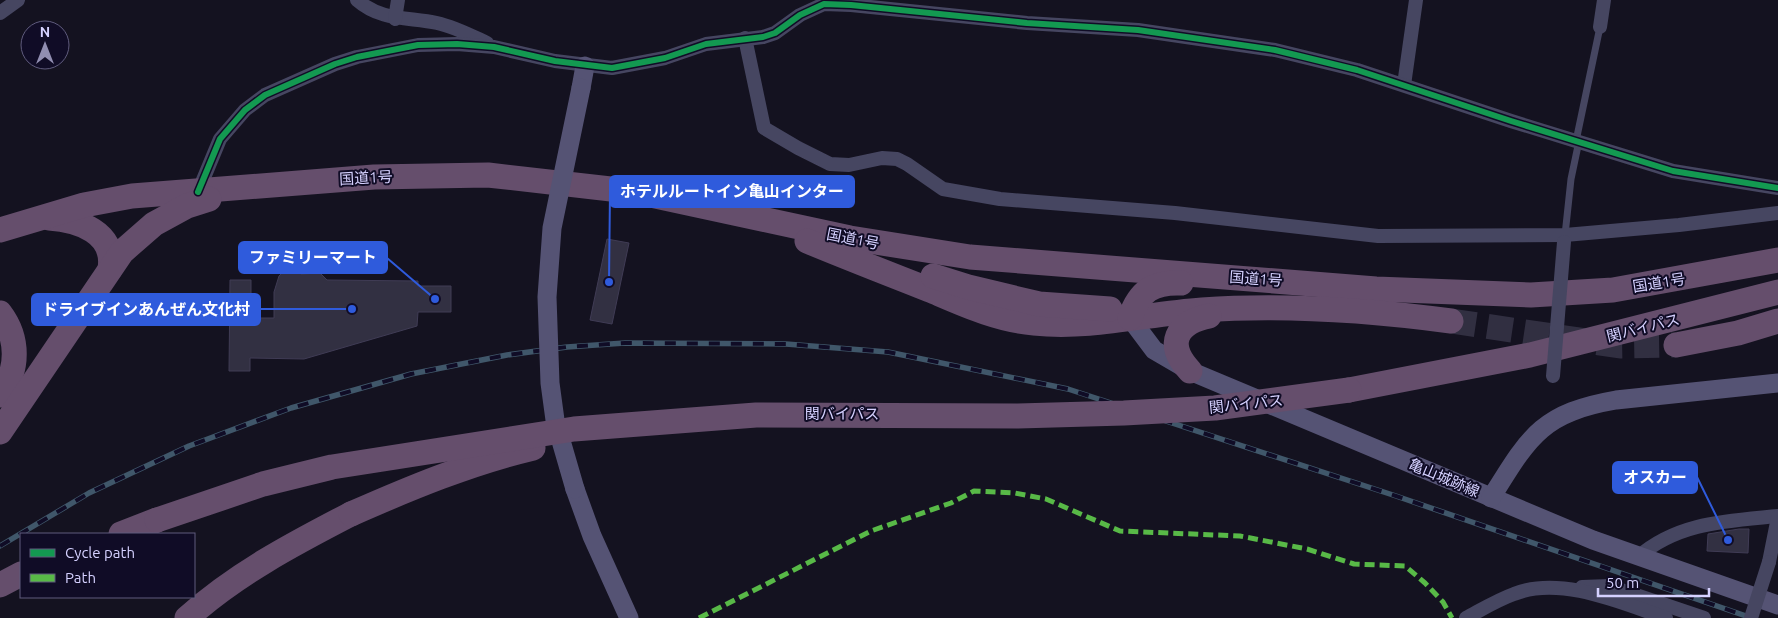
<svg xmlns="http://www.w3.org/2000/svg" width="1778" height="618" viewBox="0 0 1778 618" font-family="Ubuntu,'Noto Sans JP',sans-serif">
<rect width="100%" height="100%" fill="#141220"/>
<g fill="#323042" stroke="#403c55">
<polygon points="607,239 629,243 612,324 590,320"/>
<polygon points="300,265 301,274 320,273 327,280 418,281 418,286 451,286 451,312 418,312 417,326 304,359 250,358 250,371 229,371 230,280 251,280 251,318 274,318 274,292 279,276 286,269"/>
<polygon points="1739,529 1749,529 1748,553 1707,551 1708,534"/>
</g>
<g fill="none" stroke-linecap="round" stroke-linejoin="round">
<polyline stroke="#312f41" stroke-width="25" stroke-dasharray="25 12" stroke-linecap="butt" points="1451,321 1620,346 1676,345"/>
<g stroke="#464661" stroke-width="7">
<polyline points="1576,141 1600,27"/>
<polyline points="1565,235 1571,179 1579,141"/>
</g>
<g stroke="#464661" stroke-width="14">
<path d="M357,0C381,21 408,17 437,23C455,27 470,35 487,43"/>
<polyline points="0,13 18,0"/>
<polyline points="395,19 398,0"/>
<polyline points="1600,27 1604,0"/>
<polyline points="745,38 764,128 798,148 830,164 849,165 882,158 897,159 907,164 943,189 1000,199 1175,213 1378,236 1565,235 1679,225 1778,213"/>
<polyline points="1404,85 1416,0"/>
<polyline points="198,192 220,139 245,110 265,95 335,64 357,57 418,45 457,44 494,47 555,61 612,68 665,58 706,44 763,37 775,33 800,15 824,4 851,5 1027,23 1138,30 1275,50 1357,70 1511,121 1673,171 1778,188"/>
<path d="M1638,557C1678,522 1728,521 1778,516"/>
<polyline points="1769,562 1778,517"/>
<polyline points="1582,587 1609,586 1704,618"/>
<path d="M1466,618C1481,610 1497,600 1514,594C1560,575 1622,603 1666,618"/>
</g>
<g stroke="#555374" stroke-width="19">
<polyline points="581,88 585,66"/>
<polyline points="1130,318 1154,350 1190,371 1593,540 1778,605"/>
<polyline points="575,489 592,536 629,618"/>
<path d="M1491,498C1529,437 1541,413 1616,400L1778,383"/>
</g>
<g stroke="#654e6c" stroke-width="25">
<path d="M49,218C78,220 116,232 110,269"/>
<polyline points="0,230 84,205 132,196 374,177 488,175 637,192 850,238 970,257 1376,289 1531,295 1613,290 1778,260"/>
<path d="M807,241C848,258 889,274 930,290C963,304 997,320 1034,323C1090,329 1146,314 1202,310C1286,304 1368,310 1451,321"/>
<polyline points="933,276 968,287 1039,304 1110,309"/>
<path d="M0,313C19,338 19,370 0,395"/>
<path d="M1130,318C1139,291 1153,282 1181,283"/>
<polyline points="1676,345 1738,333 1778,321"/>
<path d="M1190,371C1165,344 1176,323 1209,316"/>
<polyline points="1349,390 1530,355 1778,292"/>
<polyline points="0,432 122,252 154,224 187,206 209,199"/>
<polyline points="121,534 157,520"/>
<polyline points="0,585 21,574"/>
<path d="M187,618C236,574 293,544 351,514"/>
</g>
<g stroke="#40576a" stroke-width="5.5">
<polyline id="rail" points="0,546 89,493 189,446 291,408 411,374 507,355 567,347 625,343 786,344 888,352 1068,389 1396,496 1752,618"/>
</g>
<use href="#rail" stroke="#100c26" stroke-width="4" stroke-dasharray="11" stroke-linecap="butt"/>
<g stroke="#464661" stroke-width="14">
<polyline points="1553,376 1564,242"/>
<polyline points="1751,618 1769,562"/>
</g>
<polyline stroke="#555374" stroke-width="19" points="575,489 555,420 550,383 547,297 552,228 581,88"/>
<g stroke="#654e6c" stroke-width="25">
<path d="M351,514C410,488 470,463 533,448"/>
<polyline points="157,520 263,484 332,467 574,429 756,415 1018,416 1124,413 1215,408 1349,390"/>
</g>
<polyline stroke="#58b947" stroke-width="5" stroke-dasharray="10 5" stroke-linecap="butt" points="699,618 871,531 951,503 974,491 1015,493 1046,499 1120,531 1240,536 1307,549 1354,564 1405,566 1425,583 1443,602 1452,618"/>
<g stroke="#100c26" stroke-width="9">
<polyline id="cycleway" points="198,192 220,139 245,110 265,95 335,64 357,57 418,45 457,44 494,47 555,61 612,68 665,58 706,44 763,37 775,33 800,15 824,4 851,5 1027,23 1138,30 1275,50 1357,70 1511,121 1673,171 1778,188"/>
</g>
<use href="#cycleway" stroke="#139951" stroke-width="6"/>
</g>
<g text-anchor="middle" stroke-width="4" stroke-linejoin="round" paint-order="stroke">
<g font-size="15" fill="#d5d1ff" stroke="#100c26">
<text transform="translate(366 178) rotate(-3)" y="5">国道1号</text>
<text transform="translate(853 239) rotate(11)" y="5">国道1号</text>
<text transform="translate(1256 279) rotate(4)" y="5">国道1号</text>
<text transform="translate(1659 283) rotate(-9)" y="5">国道1号</text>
<text transform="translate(1643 328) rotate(-14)" y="5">関バイパス</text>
<text transform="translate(1246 404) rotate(-6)" y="5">関バイパス</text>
<text x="842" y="419">関バイパス</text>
<text transform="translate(1444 478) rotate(23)" y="5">亀山城跡線</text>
</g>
</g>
<path fill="none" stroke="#2f5bdc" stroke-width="2" d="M609 282L610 191M435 299L387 258M352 309L260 309M1728 540L1697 477"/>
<g fill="#2f5bdc" stroke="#100c26" stroke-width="2">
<circle cx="609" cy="282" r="5"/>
<circle cx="435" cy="299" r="5"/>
<circle cx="352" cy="309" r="5"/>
<circle cx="1728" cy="540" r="5"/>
</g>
<g fill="#2f5bdc" stroke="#2f5bdc" stroke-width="2">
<rect x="610" y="176" width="244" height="31" rx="5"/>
<rect x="239" y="242" width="148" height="31" rx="5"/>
<rect x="32" y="294" width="228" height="31" rx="5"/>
<rect x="1613" y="462" width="84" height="31" rx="5"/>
</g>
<g font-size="16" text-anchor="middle" font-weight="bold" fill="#fff">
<text x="732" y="197">ホテルルートイン亀山インター</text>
<text x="313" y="263">ファミリーマート</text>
<text x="146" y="315">ドライブインあんぜん文化村</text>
<text x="1655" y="483">オスカー</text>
</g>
<rect x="20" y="533" width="175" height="65" fill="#100c26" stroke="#5f5b7d"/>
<rect x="30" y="549" width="25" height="8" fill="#139951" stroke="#5f5b7d"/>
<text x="65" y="558" font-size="15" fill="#d5d1ff">Cycle path</text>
<rect x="30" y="574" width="25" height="8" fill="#58b947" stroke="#5f5b7d"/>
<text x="65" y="583" font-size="15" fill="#d5d1ff">Path</text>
<g transform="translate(45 45)"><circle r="24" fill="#100c26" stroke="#5f5b7d"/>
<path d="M0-4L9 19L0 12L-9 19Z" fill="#918eb1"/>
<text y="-8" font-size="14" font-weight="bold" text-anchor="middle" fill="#d5d1ff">N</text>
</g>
<path d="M1598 588v8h111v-8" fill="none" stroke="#d5d1ff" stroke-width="2.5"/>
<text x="1606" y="588" font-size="15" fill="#d5d1ff" stroke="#100c26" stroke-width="4" paint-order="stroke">50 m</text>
</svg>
